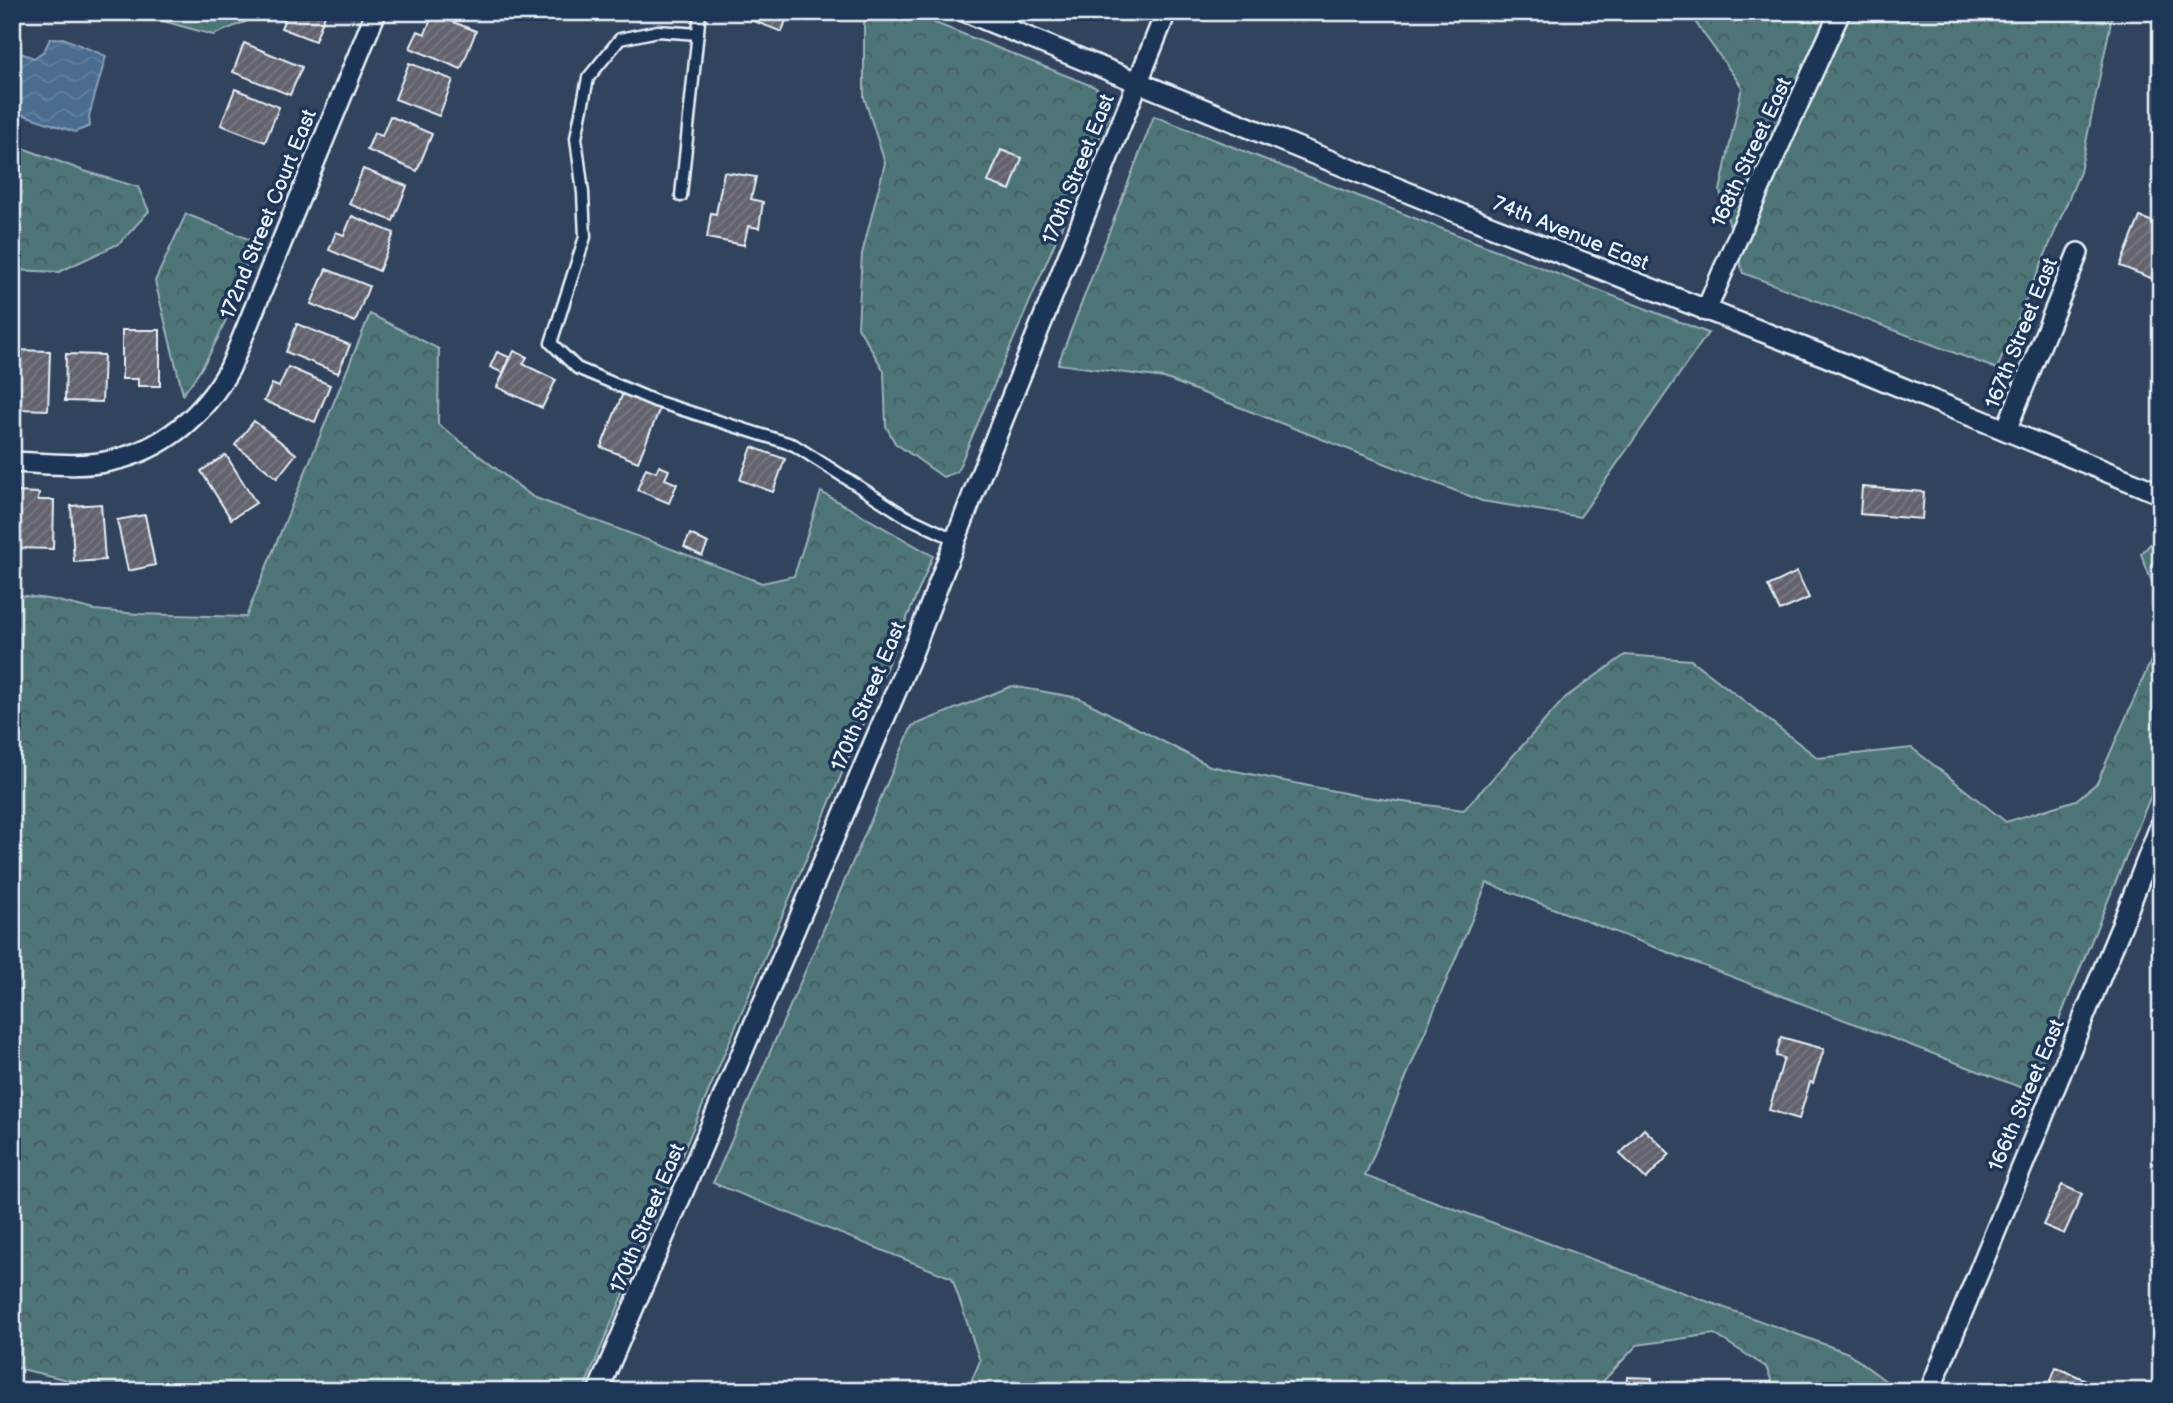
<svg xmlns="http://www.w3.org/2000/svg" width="2173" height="1403" viewBox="0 0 2173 1403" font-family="'Balsamiq Sans',sans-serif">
<defs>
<pattern id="forest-crowns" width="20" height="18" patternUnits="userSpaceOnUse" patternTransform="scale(1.75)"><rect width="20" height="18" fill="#4d7478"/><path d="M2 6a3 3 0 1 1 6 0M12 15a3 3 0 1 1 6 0" fill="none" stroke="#495c5f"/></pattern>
<pattern id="water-waves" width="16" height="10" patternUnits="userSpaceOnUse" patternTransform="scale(1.75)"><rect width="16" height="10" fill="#486c8f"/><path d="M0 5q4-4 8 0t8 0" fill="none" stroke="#6281a0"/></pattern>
<pattern id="building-hatch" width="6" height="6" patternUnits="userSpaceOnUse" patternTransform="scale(1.75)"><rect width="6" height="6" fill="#64636e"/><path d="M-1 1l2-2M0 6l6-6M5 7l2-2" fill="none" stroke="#7a7a83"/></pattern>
</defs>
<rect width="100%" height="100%" fill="#32435e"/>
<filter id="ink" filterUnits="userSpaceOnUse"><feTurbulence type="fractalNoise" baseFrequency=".0143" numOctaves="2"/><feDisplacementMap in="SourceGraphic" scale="14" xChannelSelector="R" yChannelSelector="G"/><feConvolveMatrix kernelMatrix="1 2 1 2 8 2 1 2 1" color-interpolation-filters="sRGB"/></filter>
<g filter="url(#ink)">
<g fill="url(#forest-crowns)" stroke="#9ab2b8" stroke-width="2">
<polygon points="131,12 254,12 250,20 213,35"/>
<polygon points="876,12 913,14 1095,87 1108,99 1108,118 957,472 943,477 895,443 886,426 884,371 858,327 862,254 885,163 864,97 864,19"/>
<polygon points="1688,12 2113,12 2080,172 1997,369 1743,273 1720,191 1742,87"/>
<polygon points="1154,116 1708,333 1580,517 1482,501 1164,378 1058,364"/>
<polygon points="12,144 84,171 138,187 149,211 120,243 59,272 12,270"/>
<path d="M186,214L256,242C235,294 219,351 183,394L155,281Z"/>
<polygon points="370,314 439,349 438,424 533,497 762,583 794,576 821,492 933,556 583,1391 115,1391 12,1367 12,594 54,600 95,610 138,614 246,617"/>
<polygon points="2158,536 2161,537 2161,605 2141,554"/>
<polygon points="2161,638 2161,771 2030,1091 1487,883 1365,1176 1848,1353 1899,1391 1776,1391 1766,1367 1714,1334 1637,1345 1594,1391 967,1391 980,1361 952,1278 713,1183 912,726 1012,686 1079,698 1210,766 1359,796 1464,810 1566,697 1625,655 1691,660 1818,758 1912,748 2006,822 2076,800 2097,783"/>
</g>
<polygon fill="url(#water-waves)" stroke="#88a1b9" stroke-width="2" points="63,38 106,56 89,116 90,126 75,132 12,111 12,50 34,58 44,51 50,39"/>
<g fill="url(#building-hatch)" stroke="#e8f1f8" stroke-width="2">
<polygon points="288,12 326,12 315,41 281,28"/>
<polygon points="731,12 764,12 786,20 782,32"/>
<polygon points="433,14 476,31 461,69 410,48 418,31 425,34"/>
<polygon points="244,43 302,67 290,95 233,72"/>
<polygon points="409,63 453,80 439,116 395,99"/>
<polygon points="235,89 279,107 265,142 221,125"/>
<polygon points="390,116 432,134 417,171 367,150 374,133 382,136"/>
<polygon points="1001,150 1022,158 1010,190 988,182"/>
<polygon points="363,169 407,186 393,221 349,204"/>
<polygon points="724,172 756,177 751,199 763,202 759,228 748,226 744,245 707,238 711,213 716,214"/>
<polygon points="352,216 394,233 379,271 329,250 336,232 344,235"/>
<polygon points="2140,217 2161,225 2161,282 2120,266"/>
<polygon points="326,269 369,286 355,322 311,304"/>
<polygon points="297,324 350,345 338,373 286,352"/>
<polygon points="122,330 160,330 160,386 138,386 138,379 122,379"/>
<polygon points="12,350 50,351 48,410 19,409 19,403 12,403"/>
<polygon points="514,351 527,357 523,364 556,380 542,408 497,387"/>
<polygon points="497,352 509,357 503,373 490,367"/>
<polygon points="66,354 104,355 102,402 65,401"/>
<polygon points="288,367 330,385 315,422 264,401 272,384 279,387"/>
<polygon points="623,393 660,408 638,462 601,447"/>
<polygon points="254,421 296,454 277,478 235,445"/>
<polygon points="752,447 785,459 773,492 740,480"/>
<polygon points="226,455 256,503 231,519 201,471"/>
<polygon points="659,466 669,470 665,479 677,484 669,503 637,490 646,468 656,472"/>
<polygon points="1862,487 1924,492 1922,519 1860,514"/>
<polygon points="16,492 39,493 38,500 54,500 53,549 15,548"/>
<polygon points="101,504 105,560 74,562 71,506"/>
<polygon points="145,515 155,565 128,571 117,520"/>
<polygon points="690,534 708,543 702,556 684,547"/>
<polygon points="1797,572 1809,598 1780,611 1768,586"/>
<polygon points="1781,1037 1824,1049 1813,1083 1810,1082 1799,1119 1769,1110 1784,1058 1776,1056"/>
<polygon points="1644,1129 1670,1154 1646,1179 1620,1154"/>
<polygon points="2062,1185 2082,1194 2064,1234 2043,1225"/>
<polygon points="2056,1367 2100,1386 2098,1391 2047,1391"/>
<polygon points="1627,1377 1652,1378 1652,1391 1626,1391"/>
</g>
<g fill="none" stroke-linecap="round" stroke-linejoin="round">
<g stroke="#e8f1f8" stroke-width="15">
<g id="service">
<polyline points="698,34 658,31 620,39 588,78 576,138 583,193 585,237 551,343 577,368 655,401 794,445 905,516 956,540"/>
<polyline points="681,196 700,12"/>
</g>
</g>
<g stroke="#e8f1f8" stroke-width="24">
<g id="minor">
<polyline points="966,12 1490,226 1825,356 2161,494"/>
<path d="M1706,311C1748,210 1795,112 1840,12"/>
<polyline points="2006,430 2078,253"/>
<path d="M12,462C44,463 79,468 110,461C163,450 204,415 230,368L376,12"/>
<polyline points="1933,1383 2121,927 2161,824"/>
<polyline points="598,1391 911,656 975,489 1166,12"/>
</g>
</g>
<use href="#service" stroke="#1d3557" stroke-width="10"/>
<use href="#minor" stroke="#1d3557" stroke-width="19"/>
</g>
</g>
<g text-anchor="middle" stroke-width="7" stroke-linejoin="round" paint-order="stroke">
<g font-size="21" fill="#e8f1f8" stroke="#1d3557">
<text transform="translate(1751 152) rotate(-65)" y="7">168th Street East</text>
<text transform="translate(1078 169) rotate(-68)" y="7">170th Street East</text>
<text transform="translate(268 214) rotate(-68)" y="7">172nd Street Court East</text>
<text transform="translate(1571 233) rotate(22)" y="7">74th Avenue East</text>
<text transform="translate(2021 333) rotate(-68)" y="7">167th Street East</text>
<text transform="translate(868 696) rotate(-67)" y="7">170th Street East</text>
<text transform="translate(2026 1095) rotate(-67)" y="7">166th Street East</text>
<text transform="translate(647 1218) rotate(-67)" y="7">170th Street East</text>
</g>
</g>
<rect width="2173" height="1403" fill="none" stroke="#1d3557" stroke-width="42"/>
<rect x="21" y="21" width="2131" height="1361" fill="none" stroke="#e8f1f8" stroke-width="2.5" filter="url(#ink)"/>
</svg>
